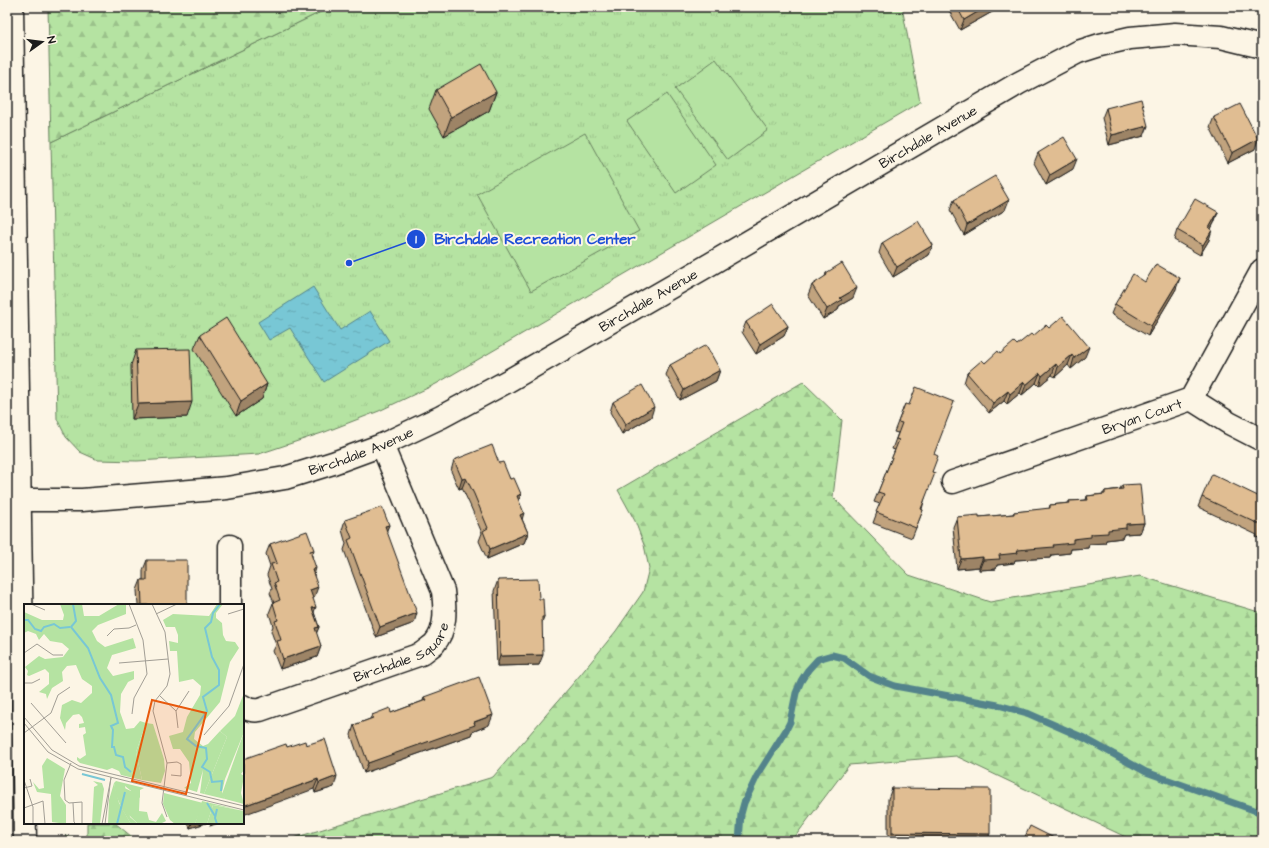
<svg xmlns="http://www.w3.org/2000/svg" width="1269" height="848" viewBox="0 0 1269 848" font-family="'Architects Daughter',sans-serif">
<defs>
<pattern id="grass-tufts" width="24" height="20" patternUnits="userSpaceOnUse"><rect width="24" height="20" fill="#b5e3a2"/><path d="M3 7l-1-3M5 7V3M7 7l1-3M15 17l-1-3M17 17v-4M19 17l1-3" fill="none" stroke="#9bc28b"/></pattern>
<pattern id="forest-firs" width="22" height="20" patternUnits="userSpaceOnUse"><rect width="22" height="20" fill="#b5e3a2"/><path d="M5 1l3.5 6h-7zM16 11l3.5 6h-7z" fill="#9bc28b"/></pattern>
<pattern id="water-ripples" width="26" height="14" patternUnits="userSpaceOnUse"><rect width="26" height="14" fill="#78c7d5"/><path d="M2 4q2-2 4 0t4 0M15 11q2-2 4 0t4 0" fill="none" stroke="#67aab6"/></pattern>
</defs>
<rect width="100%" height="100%" fill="#fcf5e5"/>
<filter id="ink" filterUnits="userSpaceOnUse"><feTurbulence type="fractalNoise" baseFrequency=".025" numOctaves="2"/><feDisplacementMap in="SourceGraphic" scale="8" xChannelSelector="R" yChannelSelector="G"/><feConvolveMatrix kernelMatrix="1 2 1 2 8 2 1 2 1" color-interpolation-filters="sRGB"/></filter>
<g filter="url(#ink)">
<polygon fill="url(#grass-tufts)" stroke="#68805f" points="331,7 902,7 920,102 436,384 379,411 325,432 259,454 137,461 98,460 80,452 66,437 57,419 51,142"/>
<g fill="url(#forest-firs)" stroke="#68805f">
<polygon points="48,7 331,7 51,142"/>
<polygon points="803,382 842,420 833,497 909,575 990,602 1140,576 1262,613 1262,841 1134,841 956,756 849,765 794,838 794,841 284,841 493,777 581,674 616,631 643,592 649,568 644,545 635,521 618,490"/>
<polygon points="87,823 115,823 137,841 62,841 62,838 66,836 87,840"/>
</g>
<g fill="#b5e3a2" stroke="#68805f">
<polygon points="716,59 768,130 728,160 675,89"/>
<polygon points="667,94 716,165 676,193 627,121"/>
<polygon points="585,133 639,231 531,291 477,194"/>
</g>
<polygon fill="url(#water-ripples)" stroke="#53838b" points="313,287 340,330 370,311 389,341 324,382 290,328 269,340 258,322"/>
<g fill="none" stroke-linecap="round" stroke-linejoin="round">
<polyline stroke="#53838b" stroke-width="7" points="739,841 741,814 744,803 757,776 786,730 790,722 796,693 801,681 808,670 818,659 832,655 844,658 869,676 895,686 998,705 1027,713 1084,738 1146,772 1262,813"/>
<g stroke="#1c1c1c" stroke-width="25">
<g id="minor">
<polyline points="1191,399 1229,423 1262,440"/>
<path id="s1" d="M953,482L1191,399L1262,270"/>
<path id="s2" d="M7,500H82L227,488L285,478L333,463L382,445L441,417L508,381L702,269L1019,83L1078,52L1100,45L1130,38L1175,34L1221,37L1262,47"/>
<polyline points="230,546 230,605"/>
<path id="s3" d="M243,706C248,710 254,711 260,710L421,654C425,651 430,647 434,644C447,629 445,609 443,591L382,445"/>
</g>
</g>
<g stroke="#1c1c1c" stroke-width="25">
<polyline id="primary" points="12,7 25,841"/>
</g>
<use href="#minor" stroke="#fcf5e5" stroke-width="22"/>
<use href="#primary" stroke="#fcf5e5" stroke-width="22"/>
</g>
<g fill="#c1a37e" stroke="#1c1c1c">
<polygon points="947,7 1001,7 960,30"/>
<polygon points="436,90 496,92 489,111 444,136 429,109"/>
<polygon points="1106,108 1144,136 1109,145 1102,118"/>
<polygon points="1214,117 1255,149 1228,163 1210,127"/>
<polygon points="1038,153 1073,169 1046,185 1034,163"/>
<polygon points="954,200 1005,210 964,235 950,210"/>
<polygon points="1218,212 1214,223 1211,229 1209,240 1200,255 1174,240 1177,230"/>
<polygon points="882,243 933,245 929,255 893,277 879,253"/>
<polygon points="826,273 853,298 839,306 838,310 823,319 808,295 812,285 825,277"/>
<polygon points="1145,282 1176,289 1148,336 1111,314 1115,304"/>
<polygon points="746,322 788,326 784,336 756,354 742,332"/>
<polygon points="1049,328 1085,357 1071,369 1068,365 1055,377 1052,375 1039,386 1036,383 1022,395 1020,393 1007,404 1004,401 989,413 964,383 967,373 1000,354"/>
<polygon points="200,335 267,384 262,399 236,416 194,349"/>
<polygon points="136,350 187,417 132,419 131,365"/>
<polygon points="670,365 720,370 716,381 680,400 666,375"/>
<polygon points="613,402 651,417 622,434 610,412"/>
<polygon points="905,404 934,454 932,472 922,509 923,510 912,538 873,523 880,504 874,502 895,450 892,449 898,433 894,432"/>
<polygon points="454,460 499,463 521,494 519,501 522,519 528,533 524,543 487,559 479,541 482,533 470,505 462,488 459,489 451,471"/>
<polygon points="1122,485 1144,523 1140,533 1124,534 1122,538 1106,540 1105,543 1089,544 1088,548 1071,549 1070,553 1051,555 1050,558 1015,560 1014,563 997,565 996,569 979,570 979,567 957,569 953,527 957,517 979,517 1013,514 1014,512 1049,509 1050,505 1069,503 1069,501 1086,500 1087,496 1103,494 1105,491 1120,489"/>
<polygon points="1202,497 1262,498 1262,539 1256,537 1257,535 1198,507"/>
<polygon points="345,520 389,525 386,531 414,623 376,637 344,550 346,544 342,530"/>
<polygon points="270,544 314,550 312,555 314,576 314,598 312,598 314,612 319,627 316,633 321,646 317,657 280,669 273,651 276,645 271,631 273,626 269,613 273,603 274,603 270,593 272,589 267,575 270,566 266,554"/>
<polygon points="147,560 187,605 138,605 137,590 141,580 143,580 143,570"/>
<polygon points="498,580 539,599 544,617 542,622 539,665 497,666 494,591"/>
<polygon points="424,697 489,725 472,732 471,735 364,773 351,735 354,725 370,719 372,715 391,713 423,701"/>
<polygon points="306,745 334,787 315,793 314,789 287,747"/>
<polygon points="892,788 987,841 888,841 888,799"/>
<polygon points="188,823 206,823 190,828"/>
</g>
<g fill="#9d8466" stroke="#1c1c1c">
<polygon points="986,7 1001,7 960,30 964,20"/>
<polygon points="496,92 489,111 444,136 451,117"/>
<polygon points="1148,126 1144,136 1109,145 1112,135"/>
<polygon points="1258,139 1255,149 1228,163 1232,153"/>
<polygon points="1077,159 1073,169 1046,185 1050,175"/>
<polygon points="1009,200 1005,210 964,235 967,225"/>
<polygon points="1218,212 1214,223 1206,238 1209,228"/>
<polygon points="1212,230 1209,240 1200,255 1203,245"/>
<polygon points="933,245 929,255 893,277 897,267"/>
<polygon points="1180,278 1176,289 1148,336 1151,326"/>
<polygon points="857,288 853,298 839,306 838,310 823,319 827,309 840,298"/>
<polygon points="788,326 784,336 756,354 760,344"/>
<polygon points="1089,347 1085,357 1071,369 1074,358"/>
<polygon points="1072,355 1068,365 1055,377 1058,367"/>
<polygon points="1056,364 1052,375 1039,386 1042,376"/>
<polygon points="720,370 716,381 680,400 684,390"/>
<polygon points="1040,373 1036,383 1022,395 1026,385"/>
<polygon points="1024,382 1020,393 1007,404 1010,394"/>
<polygon points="267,384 262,399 236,416 241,401"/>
<polygon points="1008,391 1004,401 989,413 993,403"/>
<polygon points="192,402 187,417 132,419 138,404"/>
<polygon points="654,407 651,417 622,434 626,424"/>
<polygon points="466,478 462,488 459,489 462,479"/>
<polygon points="521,494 517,505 517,496"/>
<polygon points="524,513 521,523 520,515"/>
<polygon points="1144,523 1140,533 1124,534 1122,538 1106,540 1105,543 1089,544 1088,548 1071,549 1070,553 1051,555 1050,558 1015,560 1014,563 997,565 996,569 979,570 983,560 999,555 1017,550 1053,545 1126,524"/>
<polygon points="389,525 385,535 385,526"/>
<polygon points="528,533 524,543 487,559 490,549"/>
<polygon points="983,557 979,567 957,569 961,559"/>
<polygon points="316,568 313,579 312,570"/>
<polygon points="318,587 314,598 306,600 310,590"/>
<polygon points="316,607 312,617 312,608"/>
<polygon points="417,613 414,623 376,637 380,627"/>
<polygon points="319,627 315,637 315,628"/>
<polygon points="321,646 317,657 280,669 283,659"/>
<polygon points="543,655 539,665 497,666 500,656"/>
<polygon points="493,715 489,725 472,732 471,735 364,773 368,763"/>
<polygon points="337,776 334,787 315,793 319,783"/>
<polygon points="318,779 314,789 243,815 243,806"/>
<polygon points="192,823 206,823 190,828"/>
<polygon points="211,823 218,823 210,826"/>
<polygon points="892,833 990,834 987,841 889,841"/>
</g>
<g fill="#e0bd92" stroke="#1c1c1c">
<polygon points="957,7 986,7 964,20"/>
<polygon points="481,64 496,92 451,117 436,90"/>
<polygon points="1141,99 1148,126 1112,135 1106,108"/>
<polygon points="1240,104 1258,139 1232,153 1214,117"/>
<polygon points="1064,137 1077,159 1050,175 1038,153"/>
<polygon points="995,176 1009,200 967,225 954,200"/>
<polygon points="1195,199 1218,212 1209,228 1212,230 1203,245 1177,230"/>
<polygon points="918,221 933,245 897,267 882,243"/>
<polygon points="842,263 857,288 840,298 842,300 827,309 812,285 827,275 826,273"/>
<polygon points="1156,264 1180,278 1151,326 1115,304 1133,274 1145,282"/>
<polygon points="773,304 788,326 760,344 746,322"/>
<polygon points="1063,316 1089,347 1074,358 1072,355 1058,367 1056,364 1042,376 1040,373 1026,385 1024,382 1010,394 1008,391 993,403 967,373 982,360 985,363 998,351 1000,354 1014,342 1017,345 1031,334 1033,336 1046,325 1049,328"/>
<polygon points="226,318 267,384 241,401 200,335"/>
<polygon points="706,345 720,370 684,390 670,365"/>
<polygon points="190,349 192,402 138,404 136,350"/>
<polygon points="642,385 654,407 626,424 613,402"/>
<polygon points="916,387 954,402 934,454 938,456 932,472 935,473 921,509 923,510 916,528 876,512 884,494 878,492 899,440 896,439 902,423 898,422 905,404 909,405"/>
<polygon points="492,445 499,463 503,462 510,479 514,478 521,494 517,496 524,513 520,515 528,533 490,549 483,531 488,528 474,494 466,478 462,479 454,460"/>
<polygon points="1212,474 1262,498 1262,527 1260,527 1261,525 1202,497"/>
<polygon points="1140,484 1144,523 1126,524 1126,528 1108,530 1108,533 1091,534 1091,537 1073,539 1073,543 1053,545 1054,547 1017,550 1018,553 999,555 1000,559 983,560 983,557 961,559 957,517 979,515 979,517 1014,514 1014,512 1050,508 1050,505 1070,503 1069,501 1088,500 1087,496 1105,494 1105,491 1123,489 1122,485"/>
<polygon points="382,507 389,525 385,526 417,613 380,627 348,540 352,538 345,520"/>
<polygon points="307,531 314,550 310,551 316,568 312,570 318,587 310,590 316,607 312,608 319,627 315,628 321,646 283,659 277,641 281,640 275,621 278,620 273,603 280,600 274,583 277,582 271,564 277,563 270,544"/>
<polygon points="147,560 187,560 187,605 142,605 141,580 147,580"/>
<polygon points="538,579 539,599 543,599 544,617 542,617 543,655 500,656 498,580"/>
<polygon points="479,677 493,715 474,722 475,725 368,763 354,725 373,718 372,715 390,708 391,713 426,700 424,697"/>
<polygon points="325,739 337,776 319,783 318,779 243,806 243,759 286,744 287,747 305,741 306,745"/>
<polygon points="892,788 990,789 990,834 892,833"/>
<polygon points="1030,826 1060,841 1023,841"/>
</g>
</g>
<g text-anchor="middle" stroke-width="4" stroke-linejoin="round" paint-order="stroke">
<g font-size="14" fill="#1c1c1c" stroke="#fcf5e5">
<text dy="5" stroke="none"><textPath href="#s2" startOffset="1009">Birchdale Avenue</textPath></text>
<text dy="5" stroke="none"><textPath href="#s2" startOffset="685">Birchdale Avenue</textPath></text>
<text dy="5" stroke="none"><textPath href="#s1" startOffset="200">Bryan Court</textPath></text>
<text dy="5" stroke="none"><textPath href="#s2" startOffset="360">Birchdale Avenue</textPath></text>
<text dy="5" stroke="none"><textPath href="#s3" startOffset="173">Birchdale Square</textPath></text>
</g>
</g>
<g transform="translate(24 604)">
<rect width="220" height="220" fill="#fcf5e5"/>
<path d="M220,89V128L201,175L198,188L201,195L180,190L203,133L196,127L211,112ZM122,119L129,120L140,155L141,167L137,179L118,176L112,148ZM92,177L120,184L116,186V194L101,182L106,213L114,220H107L98,205L92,191L90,179ZM178,197L212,205L189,201L183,220H171Z" fill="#b5e3a2"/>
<path d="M36,0H58L60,12H75L95,0H102V10L74,21L68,27L73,37L81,43L109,34L112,44L88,51L83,64L89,72L110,67V75L104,78L97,90L96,108L102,125L110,124L116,117L122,119L112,148L118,176L97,171L95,167L88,164L83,166L56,159L53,156V153L56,155L62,151L59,131L62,129L61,123L55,124V120L60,119L58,113L55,110L49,111L42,119L41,126L36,114L38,101L48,96L57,99L68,89V82L58,75L52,61L43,62L38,68L39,77L28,84L23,95L22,90L15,88L25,80V69L21,65L5,72L3,71L4,67L1,63L15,52L21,55L39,53L45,45L38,39L26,37L20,30L15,36L12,30L4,27L0,29V8L18,16H39L40,11ZM193,0H199L192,9V14L198,19L199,31L202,37L211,38L215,44L206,58L196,98L171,128L170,135L179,142L184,140L196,127L203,133L180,190L176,189L179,166L173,188L160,184L167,179L165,158L156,145H149L145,132L159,128L163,113L176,91L177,82L169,75L155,78L153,47H146L145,37L154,39V31L151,23H142L139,16L149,10L185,12ZM220,128V166L217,170L220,172L217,189L220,200L201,195L198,190ZM23,154L41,165L36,192L42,201V220L28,218L27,190L13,188L9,178L15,185L20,184L18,162ZM69,177L78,179L80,185L76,220H68L70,183L74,181ZM90,179L95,199L107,220H84L85,196ZM96,182L107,187L116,185L115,207L123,208L125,216L132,218L138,209L142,217L136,220H114L103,209L97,196ZM189,201L220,207V220H183Z" fill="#b5e3a2"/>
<path d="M140,189L179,199L171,220H151L146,216L139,200Z" fill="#b5e3a2"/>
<path fill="none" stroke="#78c7d5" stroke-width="2" d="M49,0L52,17L47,23L64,44L76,74L87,91L94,119L87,122L89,126L88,143H90L92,151L99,153L101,163L107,168M196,0L189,9L187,18L181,24L188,53L195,66V81L179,93L183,107L163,135L172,142L182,144L183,155L178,163L186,168L188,178L198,177L197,187M0,16H4L11,25L17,27L20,23L30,20L36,24L46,23M58,170L81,176M183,199L191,212M193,205L191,214L193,220M93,220L101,188"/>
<path fill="none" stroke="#a29e95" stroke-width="1" d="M7,0L21,6M105,0L119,36L123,70L110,94L108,110M128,0L141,28L146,70L143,82L131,97L129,107L143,159L138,199L143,213M164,0H177M132,10L153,0M204,10L220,5M83,32L90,25L105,24L112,21M0,49L13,40L29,51H39M95,59L144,55M0,79H8L16,75M136,92L152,107L154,124M7,99L42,139M152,107L165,87M0,113L28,146L55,162L220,202M0,119L24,148L54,165L220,206M0,129L27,109L34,91L46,83M180,131L205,102L220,60M47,159L40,176L41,196L45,199L58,198V220M143,159L153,158L157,160V172L147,171M0,176L9,203V220M0,184L8,182L6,175M49,199L50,218L52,220M0,204L19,197L21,220M78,220L87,174M81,220L87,173"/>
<path fill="#e8590c" fill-opacity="0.15" stroke="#e8590c" stroke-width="2" d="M128,96L182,109L162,190L108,177Z"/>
<rect width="220" height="220" fill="none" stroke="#1c1c1c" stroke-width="2"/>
</g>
<path fill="none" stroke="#1d4ed8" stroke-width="1.5" d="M349 263L416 239"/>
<g fill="#1d4ed8" stroke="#fcf5e5" stroke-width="1.5">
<circle cx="349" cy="263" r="4"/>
<circle cx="416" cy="239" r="10"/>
</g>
<g font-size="12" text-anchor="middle" font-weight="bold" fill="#fff">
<text x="416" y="243">1</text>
</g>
<g font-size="15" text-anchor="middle" font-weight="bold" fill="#1d4ed8" stroke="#fcf5e5" stroke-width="4" stroke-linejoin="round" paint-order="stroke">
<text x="535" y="244">Birchdale Recreation Center</text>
</g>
<rect width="1269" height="848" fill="none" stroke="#fcf5e5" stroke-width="24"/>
<rect x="12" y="12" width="1245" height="824" fill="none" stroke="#1c1c1c" stroke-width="1.5" filter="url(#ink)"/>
<g transform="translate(42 42) rotate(76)" stroke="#fcf5e5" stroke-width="3" paint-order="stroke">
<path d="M0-3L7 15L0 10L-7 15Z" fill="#1c1c1c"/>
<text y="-6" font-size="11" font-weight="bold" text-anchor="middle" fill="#1c1c1c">N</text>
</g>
</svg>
